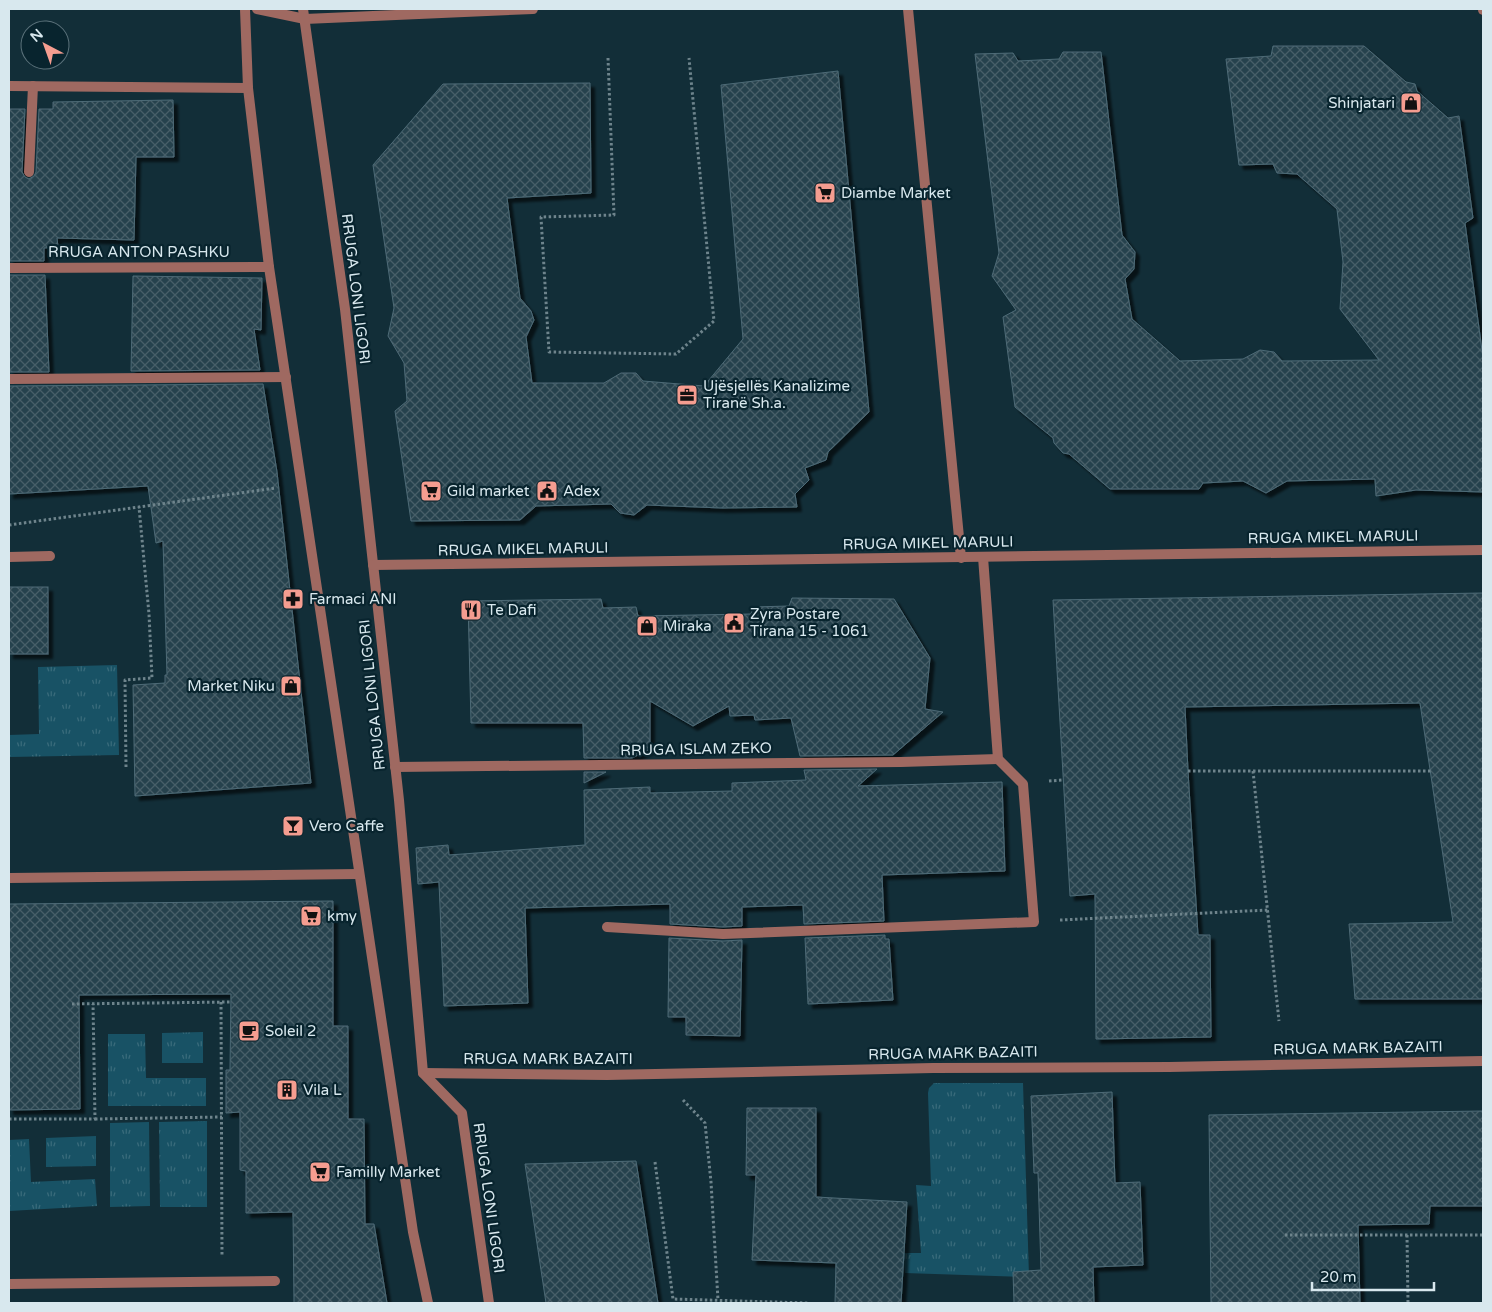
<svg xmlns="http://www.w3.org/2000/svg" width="1492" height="1312" viewBox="0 0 1492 1312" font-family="'Varela Round',sans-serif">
<defs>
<pattern id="grass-tufts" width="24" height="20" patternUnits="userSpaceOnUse" patternTransform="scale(1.25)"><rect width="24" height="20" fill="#185265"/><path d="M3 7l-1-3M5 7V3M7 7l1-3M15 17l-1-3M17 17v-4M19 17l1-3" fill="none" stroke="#396b7b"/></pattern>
<pattern id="building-cross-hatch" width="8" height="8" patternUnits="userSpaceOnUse" patternTransform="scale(1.25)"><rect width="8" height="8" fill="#28434e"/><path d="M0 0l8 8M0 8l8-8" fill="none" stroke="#465e68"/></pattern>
<filter id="shadow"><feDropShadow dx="4.5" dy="4.5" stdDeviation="1" flood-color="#0009"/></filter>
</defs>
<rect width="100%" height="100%" fill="#122e38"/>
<g fill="url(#grass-tufts)">
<polygon points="117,665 119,755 9,757 9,735 39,734 38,667"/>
<polygon points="203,1032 203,1063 162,1063 162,1033"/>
<polygon points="108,1034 145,1034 146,1078 206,1078 206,1106 108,1106"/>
<polygon points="934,1083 1023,1083 1029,1277 905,1273 903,1253 921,1253 916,1185 931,1186 928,1093 929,1088"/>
<polygon points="207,1121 207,1207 160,1207 159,1122"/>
<polygon points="149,1122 150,1206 110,1207 110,1123"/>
<polygon points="96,1136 96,1166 46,1167 46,1138"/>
<polygon points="29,1139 31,1182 95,1179 97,1206 9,1211 9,1140"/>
</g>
<g fill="url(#building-cross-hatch)" stroke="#4e6b77" filter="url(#shadow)">
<polygon points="1273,46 1364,46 1406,82 1415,84 1417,91 1448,118 1459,116 1473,218 1465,223 1483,358 1483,492 1416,490 1376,496 1375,479 1287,481 1266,493 1243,481 1203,483 1199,489 1110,489 1069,454 1063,453 1054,443 1053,438 1015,407 1003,317 1016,310 992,276 999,253 975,54 1013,53 1018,61 1059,59 1063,52 1101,52 1122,235 1135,252 1134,269 1125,279 1132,319 1180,361 1243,359 1260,350 1274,352 1282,361 1379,360 1340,309 1343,262 1337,209 1297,174 1277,173 1273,164 1239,165 1226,59 1271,56"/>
<polygon points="838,71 869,412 828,452 826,460 805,468 809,480 795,494 797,507 722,508 647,505 634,515 620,513 611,504 536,506 520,520 411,521 395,411 407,401 404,363 388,336 394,308 373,165 443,84 590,83 591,193 507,198 520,298 531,311 534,320 526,337 532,383 604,383 621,373 636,373 643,381 704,386 743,339 721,85"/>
<polygon points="173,100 174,157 136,157 134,240 57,238 58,247 44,248 44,261 9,261 9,109 25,109 22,172 25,177 29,179 34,176 36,172 39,109 53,109 53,102"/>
<polygon points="9,275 45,275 49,372 9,372"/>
<polygon points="133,276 262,278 261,330 254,329 260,370 131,371"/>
<polygon points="263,384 277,472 311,783 135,796 133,685 165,683 165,675 167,675 163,541 156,543 148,486 9,494 9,386"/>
<rect x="9" y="587" width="39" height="67"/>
<polygon points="1483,593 1483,999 1355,999 1349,924 1453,922 1420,703 1185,707 1188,771 1198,935 1210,935 1211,1037 1096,1039 1095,894 1070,896 1053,600"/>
<polygon points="792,598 894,599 930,658 925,709 943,712 893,755 800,756 791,718 755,720 754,715 730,716 729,706 693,726 650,701 650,749 632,758 584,758 583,723 471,723 468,601 601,599 603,608 636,607 638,616 751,614 753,607 789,606"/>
<polygon points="877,769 858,786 1002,782 1005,871 882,875 884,921 804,924 803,905 742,907 742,926 723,927 670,924 670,904 525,908 528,1003 444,1006 439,882 418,884 416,848 448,845 449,855 585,845 584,790 650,787 650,793 732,791 732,783 806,780 804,770"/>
<polygon points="584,772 606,772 584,783"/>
<polygon points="333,901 333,1026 348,1026 348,1119 364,1119 365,1224 374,1224 387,1303 294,1303 293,1212 246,1213 246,1171 240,1170 240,1112 226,1113 226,1070 230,1070 231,994 79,995 80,1109 9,1110 9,904"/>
<polygon points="885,935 885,939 889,939 893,1000 808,1004 805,938"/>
<polygon points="669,938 723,941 742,940 740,1036 686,1035 686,1017 668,1017"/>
<polygon points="1112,1092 1115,1183 1140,1182 1143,1265 1093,1267 1094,1303 1014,1303 1013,1272 1041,1270 1038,1173 1034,1173 1031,1096"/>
<polygon points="747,1108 816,1108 816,1197 907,1202 901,1303 835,1303 836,1263 752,1260 756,1175 746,1175"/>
<polygon points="1483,1111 1483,1206 1430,1206 1429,1224 1358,1225 1360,1303 1211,1303 1209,1115"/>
<polygon points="636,1161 658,1303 546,1303 525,1164"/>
</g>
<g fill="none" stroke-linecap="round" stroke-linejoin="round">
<g stroke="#6e848c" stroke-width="3" stroke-dasharray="2.5 2.5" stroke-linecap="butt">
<polyline points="608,58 614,215 541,217 549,352 676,354 714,321 689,58"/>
<polyline points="9,525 276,488"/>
<polyline points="126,767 125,680 152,678 149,614 139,507"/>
<polyline points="1188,771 1431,771"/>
<polyline points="1253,771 1279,1021"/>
<polyline points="1049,781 1063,780"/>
<polyline points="1060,920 1268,910"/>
<polyline points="221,1002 222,1256"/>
<polyline points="72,1004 231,1002"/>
<polyline points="683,1100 705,1123 711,1182 718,1300"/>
<polyline points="9,1119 95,1119 93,1004"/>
<polyline points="95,1119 222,1117"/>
<polyline points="655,1162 673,1299 808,1303"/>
<polyline points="1285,1235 1483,1235"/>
<polyline points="1407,1235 1408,1303"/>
</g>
<g stroke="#9f6961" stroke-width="10">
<polyline points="29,172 33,86"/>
<polyline points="9,557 50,556"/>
<polyline points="395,767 901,762 998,759"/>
<polyline points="607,927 723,934 1034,922 1023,784 998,759 983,557"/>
<polyline points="423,1073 607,1075 933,1068 1169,1067"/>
</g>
<polyline stroke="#9f6961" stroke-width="10" points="9,1284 275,1281"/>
<g stroke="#9f6961" stroke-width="10">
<polyline points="245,9 248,88 269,267 413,1232 428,1303"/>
<polyline points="257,9 305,19 533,9"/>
<polyline points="303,9 345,309 399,800 423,1073 462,1113 489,1303"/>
<polyline points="908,9 961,558"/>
<polyline points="1483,9 1483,10"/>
<polyline points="9,86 248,88"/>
<polyline points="9,268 269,267"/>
<polyline points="9,379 286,377"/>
<polyline points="373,565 1483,550"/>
<polyline points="9,878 359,874"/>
<polyline points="1169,1067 1483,1061"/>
</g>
</g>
<defs>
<g id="shop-square" transform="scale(1.125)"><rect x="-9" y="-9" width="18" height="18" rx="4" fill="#f59d90" stroke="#08242e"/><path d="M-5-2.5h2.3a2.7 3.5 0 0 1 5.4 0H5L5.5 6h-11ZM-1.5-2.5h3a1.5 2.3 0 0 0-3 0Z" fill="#111"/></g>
<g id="supermarket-square" transform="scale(1.125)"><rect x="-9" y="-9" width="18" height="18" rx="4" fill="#f59d90" stroke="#08242e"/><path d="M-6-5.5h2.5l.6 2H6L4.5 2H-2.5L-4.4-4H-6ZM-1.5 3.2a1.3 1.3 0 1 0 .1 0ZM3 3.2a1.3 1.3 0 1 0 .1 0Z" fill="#111"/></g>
<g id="office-square" transform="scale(1.125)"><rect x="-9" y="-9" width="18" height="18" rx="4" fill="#f59d90" stroke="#08242e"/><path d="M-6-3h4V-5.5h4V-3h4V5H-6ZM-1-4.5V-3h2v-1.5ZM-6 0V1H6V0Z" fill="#111"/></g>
<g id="civic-square" transform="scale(1.125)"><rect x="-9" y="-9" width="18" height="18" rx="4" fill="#f59d90" stroke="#08242e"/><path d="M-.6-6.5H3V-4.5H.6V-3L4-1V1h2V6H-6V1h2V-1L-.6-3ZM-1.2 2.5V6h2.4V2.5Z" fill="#111"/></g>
<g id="pharmacy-square" transform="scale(1.125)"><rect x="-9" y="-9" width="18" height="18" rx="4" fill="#f59d90" stroke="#08242e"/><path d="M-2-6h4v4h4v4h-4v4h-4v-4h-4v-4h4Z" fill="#111"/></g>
<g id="restaurant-square" transform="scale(1.125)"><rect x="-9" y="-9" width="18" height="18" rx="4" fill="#f59d90" stroke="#08242e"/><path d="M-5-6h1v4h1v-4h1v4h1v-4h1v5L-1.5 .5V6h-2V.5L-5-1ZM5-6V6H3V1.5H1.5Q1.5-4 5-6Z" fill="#111"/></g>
<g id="bar-square" transform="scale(1.125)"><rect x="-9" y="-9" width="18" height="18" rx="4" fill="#f59d90" stroke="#08242e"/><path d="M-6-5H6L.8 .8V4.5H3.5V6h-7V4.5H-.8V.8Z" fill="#111"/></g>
<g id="cafe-square" transform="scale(1.125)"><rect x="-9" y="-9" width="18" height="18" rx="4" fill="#f59d90" stroke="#08242e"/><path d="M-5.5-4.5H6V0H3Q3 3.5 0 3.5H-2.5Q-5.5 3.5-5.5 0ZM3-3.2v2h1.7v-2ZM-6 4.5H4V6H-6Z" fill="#111"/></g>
<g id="building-square" transform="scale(1.125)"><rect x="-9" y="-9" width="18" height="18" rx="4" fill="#f59d90" stroke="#08242e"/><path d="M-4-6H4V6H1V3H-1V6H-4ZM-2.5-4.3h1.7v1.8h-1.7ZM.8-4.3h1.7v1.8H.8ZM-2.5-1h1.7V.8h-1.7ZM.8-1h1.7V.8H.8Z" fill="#111"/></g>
</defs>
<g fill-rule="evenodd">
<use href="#shop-square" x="1411" y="103"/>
<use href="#supermarket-square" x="825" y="193"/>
<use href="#office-square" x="687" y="395"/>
<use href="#supermarket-square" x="431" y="491"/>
<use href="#civic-square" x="547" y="491"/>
<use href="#pharmacy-square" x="293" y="599"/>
<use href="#restaurant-square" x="471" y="610"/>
<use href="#civic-square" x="734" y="623"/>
<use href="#shop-square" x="647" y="626"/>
<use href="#shop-square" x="291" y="686"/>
<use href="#bar-square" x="293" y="826"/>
<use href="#supermarket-square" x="311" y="916"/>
<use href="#cafe-square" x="249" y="1031"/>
<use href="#building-square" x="287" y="1090"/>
<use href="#supermarket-square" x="320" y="1172"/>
</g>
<g text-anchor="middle" stroke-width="4.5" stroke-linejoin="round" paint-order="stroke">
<g font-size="15" fill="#d8e8ee" stroke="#08242e" text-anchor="start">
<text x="1395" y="108" text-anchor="end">Shinjatari</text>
<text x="841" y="198">Diambe Market</text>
<text x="703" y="391">Ujësjellës Kanalizime<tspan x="703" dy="17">Tiranë Sh.a.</tspan></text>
<text x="447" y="496">Gild market</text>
<text x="563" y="496">Adex</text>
<text x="309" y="604">Farmaci ANI</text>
<text x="487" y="615">Te Dafi</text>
<text x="750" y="619">Zyra Postare<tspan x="750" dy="17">Tirana 15 - 1061</tspan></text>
<text x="663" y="631">Miraka</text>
<text x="275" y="691" text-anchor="end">Market Niku</text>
<text x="309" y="831">Vero Caffe</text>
<text x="327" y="921">kmy</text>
<text x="265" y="1036">Soleil 2</text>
<text x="303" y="1095">Vila L</text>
<text x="336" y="1177">Familly Market</text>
</g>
<g font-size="15" fill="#d8e8ee" stroke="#08242e">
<text x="139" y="257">RRUGA ANTON PASHKU</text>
<text transform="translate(356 289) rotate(83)" y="5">RRUGA LONI LIGORI</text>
<text transform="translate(1333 537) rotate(-1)" y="5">RRUGA MIKEL MARULI</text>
<text transform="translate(928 543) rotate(-1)" y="5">RRUGA MIKEL MARULI</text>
<text transform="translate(523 549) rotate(-1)" y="5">RRUGA MIKEL MARULI</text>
<text transform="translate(372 695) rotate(-96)" y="5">RRUGA LONI LIGORI</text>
<text transform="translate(696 749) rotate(-1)" y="5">RRUGA ISLAM ZEKO</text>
<text transform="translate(1358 1048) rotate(-1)" y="5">RRUGA MARK BAZAITI</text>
<text transform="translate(953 1053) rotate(-1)" y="5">RRUGA MARK BAZAITI</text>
<text x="548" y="1064">RRUGA MARK BAZAITI</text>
<text transform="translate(489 1198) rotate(82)" y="5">RRUGA LONI LIGORI</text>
</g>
</g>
<rect width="1492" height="1312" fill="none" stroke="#d8e8ee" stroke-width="20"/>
<g transform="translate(45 45) rotate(319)"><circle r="24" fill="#08242e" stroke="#5b727b"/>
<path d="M0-4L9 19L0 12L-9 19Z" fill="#f59d90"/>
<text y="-8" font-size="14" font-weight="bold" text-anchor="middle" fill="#d8e8ee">N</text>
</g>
<path d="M1312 1282v8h122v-8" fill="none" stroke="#d8e8ee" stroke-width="2.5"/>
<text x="1320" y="1282" font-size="15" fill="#d8e8ee" stroke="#08242e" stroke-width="4" paint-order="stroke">20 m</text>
</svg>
